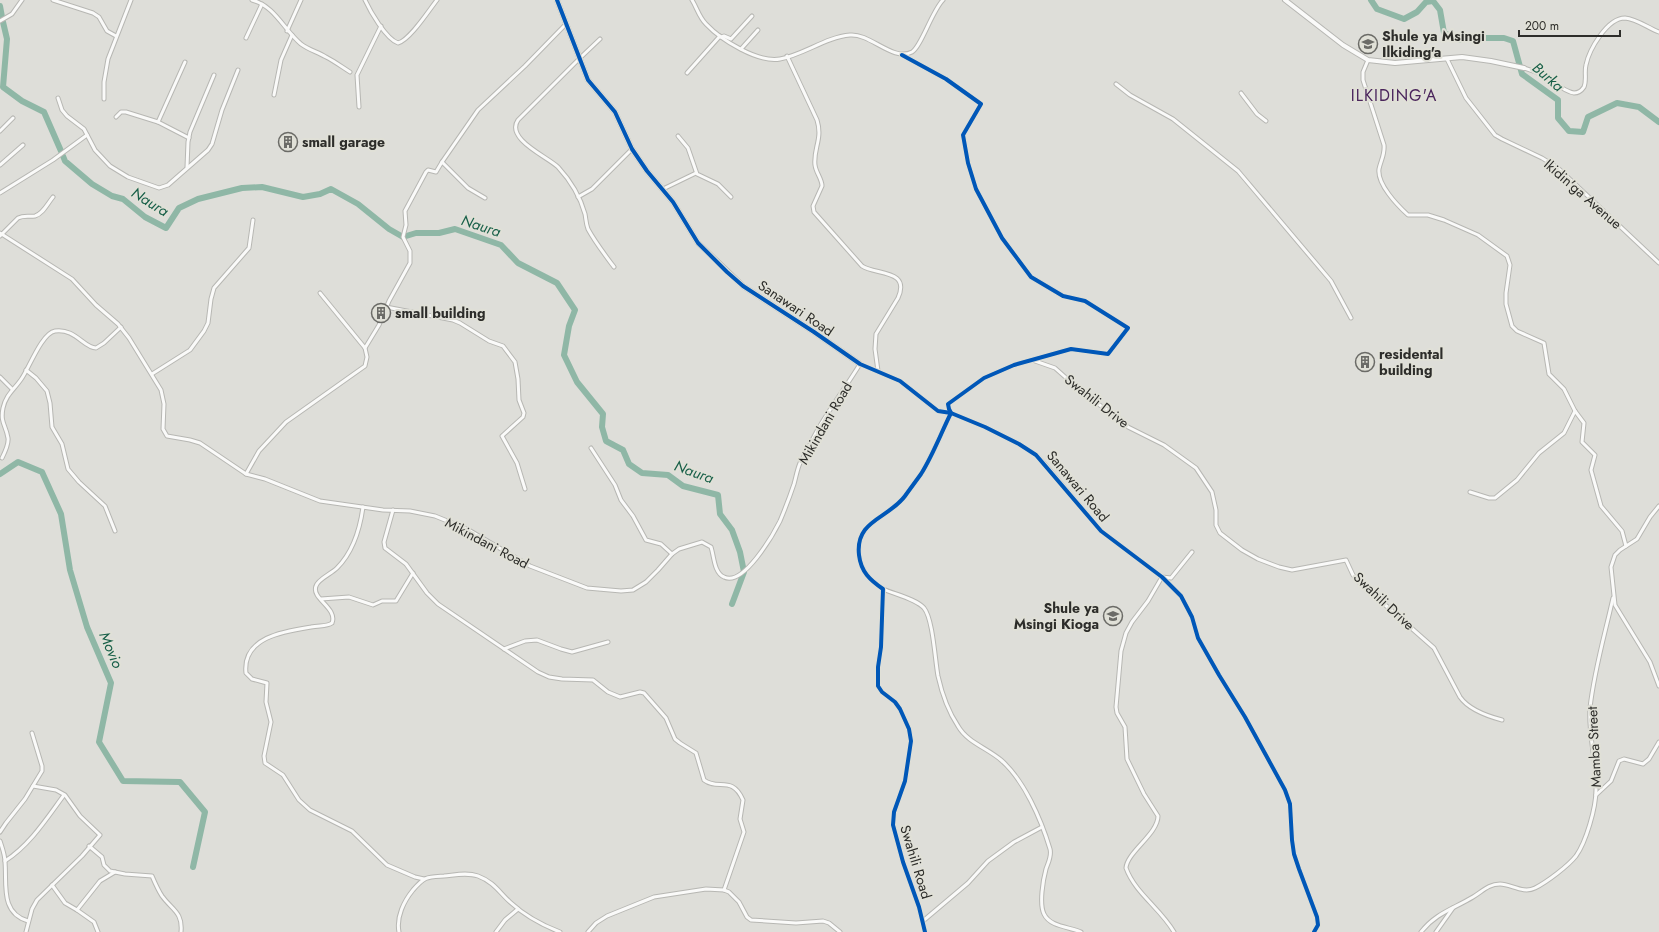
<svg xmlns="http://www.w3.org/2000/svg" width="1659" height="932" viewBox="0 0 1659 932" font-family="Jost,sans-serif">
<rect width="100%" height="100%" fill="#deded9"/>
<g fill="none" stroke-linecap="round" stroke-linejoin="round">
<g stroke="#8fb7a6" stroke-width="6">
<polyline points="1371,0 1377,9 1404,19 1417,12 1426,2 1433,1 1440,10 1444,33 1460,40 1481,38 1504,38 1513,41 1522,74 1558,100 1558,118 1569,131 1583,132 1588,117 1617,103 1639,107 1659,122"/>
<polyline points="0,6 2,17"/>
<polyline points="3,22 7,39 3,87 22,101 44,112 61,151"/>
<polyline points="63,156 65,161 92,184 112,196 123,199 145,217 166,228 179,208 198,199 242,188 262,187 303,197 320,194 331,189 358,204 389,229 403,237 416,233 439,233 455,229 501,245 518,263 557,283 575,310 569,326 564,355 577,382 603,414 602,427 606,441 623,450 629,464 642,473 668,475 683,486 718,495 720,514 732,530 740,552 744,572 732,604"/>
<polyline points="0,474 18,462 42,472 61,514 70,570 87,627 111,683 99,742 123,781 180,782 205,812 193,867"/>
</g>
<g stroke="#b7b7b3" stroke-width="5">
<g id="minor">
<polyline points="53,0 93,13 99,17 107,31 116,36"/>
<path d="M252,0C275,6 284,30 301,44C309,50 318,52 326,57C334,61 342,67 350,72"/>
<path d="M365,0C370,11 386,39 398,43C410,40 429,10 437,0"/>
<path d="M692,0C697,8 699,17 706,24C721,40 758,63 780,59C803,55 826,37 850,35C870,33 893,62 912,52C921,47 932,11 943,0"/>
<polyline points="0,21 12,14 22,0"/>
<polyline points="287,31 301,0"/>
<polyline points="721,37 724,36 731,39 752,16"/>
<polyline points="246,38 262,4"/>
<path d="M600,39L580,58L518,120C505,139 548,157 558,167C570,180 580,196 585,214C586,219 586,224 588,229C595,242 605,255 614,267"/>
<polyline points="741,49 758,30"/>
<path d="M902,55L946,79L981,104L963,135L968,163L976,189L1002,238L1031,277L1063,296L1085,301L1128,328L1108,354L1071,349L1014,365L984,378L948,404L949,409L951,413C941,433 933,455 921,474C916,481 910,489 905,496C888,519 855,520 859,555C861,572 870,580 883,589L881,647L878,667V686L882,692L895,702L900,709L909,729L911,741L905,781L894,812L893,825L903,862L919,907L925,932"/>
<path d="M787,56L817,120C823,139 813,149 815,165C816,173 822,179 822,186L813,206L814,212L862,266C875,275 911,269 898,298L876,334L875,349L878,371"/>
<polyline points="1447,59 1466,98 1495,135 1502,139 1542,158 1558,168 1659,263"/>
<path d="M1368,60L1363,72V80L1384,145C1385,154 1381,160 1379,169C1377,184 1397,205 1408,215H1428L1444,220L1478,235L1507,256L1510,265L1506,293V304L1512,326L1517,331L1544,343L1549,374L1564,389L1575,411L1584,423L1582,442L1595,455L1591,470L1601,506L1622,531L1626,546"/>
<path d="M1524,68C1531,70 1538,73 1544,76C1553,81 1564,92 1574,93C1578,93 1582,90 1584,87C1587,80 1584,72 1586,65C1589,50 1607,18 1625,18C1637,19 1648,28 1659,32"/>
<polyline points="687,73 720,36"/>
<polyline points="1116,84 1130,95 1173,119 1238,171 1331,281 1351,318"/>
<polyline points="1241,93 1257,114 1266,121"/>
<polyline points="274,95 281,60 292,35"/>
<polyline points="58,98 62,110 67,116 84,129 95,150 110,166 128,177 159,188 168,185 208,150 212,144 222,110 238,70"/>
<polyline points="104,99 104,82 108,59 131,0"/>
<polyline points="359,107 357,75 381,26"/>
<polyline points="116,117 121,112 126,112 158,122 189,138"/>
<polyline points="158,122 185,62"/>
<polyline points="0,131 13,118"/>
<polyline points="678,136 688,148 697,174 718,184 731,197"/>
<polyline points="442,162 478,110 525,66 566,24"/>
<polyline points="0,165 23,145"/>
<polyline points="187,167 188,142 190,132 214,75"/>
<polyline points="663,189 696,173"/>
<polyline points="0,193 53,160 87,135"/>
<polyline points="578,197 592,189 632,149"/>
<path d="M0,233L72,279L96,305L118,324L129,338L161,390L164,404L163,429L167,436L190,440L200,443L246,474L265,479L320,501L383,510L410,511L435,516L467,529L530,566L587,588L621,591L633,590L646,582L658,570L672,554L679,549L702,542L711,547C714,556 714,573 724,577C743,587 773,535 780,521C785,509 790,496 794,484C796,477 797,470 800,463C806,453 811,442 817,431C830,408 846,387 860,364L900,381L938,411L951,413L985,427L1019,444L1036,455L1044,463L1101,531L1162,577L1181,596L1192,617L1198,638L1219,675L1245,717L1285,790L1290,804L1292,840L1294,854L1299,869L1317,917L1318,925L1314,932"/>
<path d="M0,236L18,218C24,215 29,217 35,216C43,214 48,203 53,197"/>
<polyline points="320,293 365,348"/>
<polyline points="386,307 453,320 460,323 489,341 503,346 515,362 518,379 519,400 524,413 523,417 502,436 517,463 525,489"/>
<path d="M1035,361L1055,368L1082,392L1101,406L1117,416L1128,427L1164,445L1196,468L1212,492L1216,510V525L1220,533L1242,550L1258,559L1279,567L1292,570L1346,560L1353,575L1358,581L1434,648L1460,697C1469,710 1487,716 1502,720"/>
<polyline points="26,370 36,378 47,391 50,403 52,427 62,444 68,469 79,482 105,506 115,531"/>
<polyline points="152,374 190,350 204,331 208,323 211,299 214,288 249,248 253,220"/>
<polyline points="0,377 12,389"/>
<polyline points="591,448 615,485 621,500 633,516 646,540 661,544 672,554"/>
<path d="M2,458C5,452 9,444 8,438C6,425 0,423 3,408C6,394 15,389 22,378C29,368 42,333 55,331C75,328 84,348 96,348L104,343L121,327"/>
<polyline points="246,474 259,451 286,422 365,366 367,357 365,348 379,325 389,301 410,263 410,251 403,237 406,225 405,211 426,172 428,170 436,172 442,162 468,188 485,198"/>
<polyline points="1470,492 1489,498 1495,498 1517,480 1539,453 1564,433 1575,411"/>
<polyline points="1659,506 1650,517 1637,539 1620,550 1615,555 1611,567 1615,605 1650,662 1659,686"/>
<path d="M363,507C360,529 353,552 337,568C331,574 318,579 316,586C311,599 338,608 332,623C326,627 319,625 311,627C285,631 242,637 246,673L252,679L267,683L266,702L271,722L264,756L265,763L283,775L299,800L310,810L352,831L387,865L415,877L424,879"/>
<path d="M393,510L384,542L385,548L406,564L427,593L438,604L538,672L549,677L562,679L593,680L608,692L620,697L640,692L644,693L666,718L675,739L680,743L696,753L704,780C718,791 732,775 743,800L740,819L744,832L724,890"/>
<path d="M883,589C894,594 916,599 924,608C933,619 935,660 938,676C942,694 948,711 958,726C967,742 987,748 1001,760C1024,780 1041,819 1050,849C1052,856 1048,863 1046,869C1043,880 1039,904 1044,914C1050,927 1070,927 1081,932"/>
<polyline points="321,599 349,597 373,605 382,601 396,601 413,573"/>
<polyline points="504,649 525,641 537,640 561,649 572,652 608,642"/>
<polyline points="1596,795 1611,781 1619,761 1624,759 1643,764 1649,759 1659,742"/>
<polyline points="0,832 6,823 25,799 42,771 42,766 32,733"/>
<path d="M0,841C2,847 5,855 5,862C7,884 0,913 28,921"/>
<path d="M89,846L102,857L104,865L110,871L125,874L152,876C155,883 158,890 162,896C172,910 183,912 181,932"/>
<path d="M5,861C30,845 47,818 64,795"/>
<polyline points="52,885 65,903 77,910 100,881 115,872"/>
<polyline points="77,910 94,922 98,932"/>
<polyline points="923,921 968,883 988,861 1014,842 1042,827"/>
<polyline points="26,932 32,909 37,900 82,856 100,835 80,816 65,795 56,790 33,786"/>
<path d="M399,932C396,917 404,901 413,890C425,876 427,877 444,876C455,875 467,872 478,876C494,882 499,892 510,902C525,916 542,925 560,932"/>
<polyline points="496,932 505,920 518,909"/>
<polyline points="588,932 596,923 607,916 654,897 706,889 724,890 729,892 739,902 747,917 751,920 796,923 823,921 829,923 840,932"/>
<path d="M1174,932C1161,909 1135,893 1126,868C1127,852 1158,834 1158,816L1144,794L1127,759L1125,727L1117,713L1116,707L1121,651L1126,633L1132,622L1148,601L1162,577L1171,578L1192,552"/>
<path d="M1421,932C1436,913 1453,909 1473,897C1482,892 1488,884 1500,884C1511,884 1523,894 1535,888C1547,882 1568,866 1576,856C1586,842 1596,808 1596,790C1597,762 1588,736 1590,708C1594,671 1605,634 1613,598"/>
<polyline points="1436,932 1453,908"/>
</g>
</g>
<g stroke="#b7b7b3" stroke-width="6">
<g id="tertiary">
<polyline points="557,0 588,80 615,112 632,149 647,171 673,202 698,243 743,286 814,332 860,364"/>
<polyline points="1285,0 1343,45 1368,60 1395,63 1462,57 1491,61 1524,68"/>
</g>
</g>
<use href="#minor" stroke="#fafaf9" stroke-width="3"/>
<use href="#tertiary" stroke="#fafaf9" stroke-width="4"/>
<g stroke="#e0e0d7" stroke-width="6">
<g id="cycleway">
<polyline points="557,0 588,80 615,112 632,149 647,171 673,202 698,243 727,272 743,286 814,332 860,364 900,381 938,411 951,413 985,427 1019,444 1036,455 1101,531 1162,577 1181,596 1192,617 1198,638 1219,675 1245,717 1285,790 1290,804 1292,840 1294,854 1299,869 1317,917 1318,925 1314,932"/>
<path d="M902,55L946,79L981,104L963,135L968,163L976,189L1002,238L1031,277L1063,296L1085,301L1128,328L1108,354L1071,349L1014,365L984,378L948,404L949,409L951,413C941,433 933,455 921,474C916,481 910,489 905,496C888,519 855,520 859,555C861,572 870,580 883,589L881,647L878,667V686L882,692L895,702L900,709L909,729L911,741L905,781L894,812L893,825L903,862L919,907L925,932"/>
</g>
</g>
<use href="#cycleway" stroke="#0057b8" stroke-width="4"/>
</g>
<defs>
<g id="school-ring" transform="scale(1)"><circle r="9.5" fill="#e0e0d7" stroke="#6b6b67" stroke-width="1.5"/><path d="M0-5L7-2L0 1L-7-2ZM-4 1L0 2.5L4 1V4Q0 6-4 4Z" fill="#6b6b67"/></g>
<g id="building-ring" transform="scale(1)"><circle r="9.5" fill="#e0e0d7" stroke="#6b6b67" stroke-width="1.5"/><path d="M-4-6H4V6H1V3H-1V6H-4ZM-2.5-4.3h1.7v1.8h-1.7ZM.8-4.3h1.7v1.8H.8ZM-2.5-1h1.7V.8h-1.7ZM.8-1h1.7V.8H.8Z" fill="#6b6b67"/></g>
</defs>
<g fill-rule="evenodd">
<use href="#school-ring" x="1368" y="44"/>
<use href="#building-ring" x="288" y="142"/>
<use href="#building-ring" x="381" y="313"/>
<use href="#building-ring" x="1365" y="362"/>
<use href="#school-ring" x="1113" y="616"/>
</g>
<g text-anchor="middle" stroke-width="4" stroke-linejoin="round" paint-order="stroke">
<g font-size="14" font-weight="bold" fill="#2d2d2a" stroke="#e0e0d7" text-anchor="start">
<text x="1382" y="41">Shule ya Msingi<tspan x="1382" dy="16">Ilkiding'a</tspan></text>
<text x="302" y="147">small garage</text>
<text x="395" y="318">small building</text>
<text x="1379" y="359">residental<tspan x="1379" dy="16">building</tspan></text>
<text x="1099" y="613" text-anchor="end">Shule ya<tspan x="1099" dy="16">Msingi Kioga</tspan></text>
</g>
<g font-size="14" fill="#2d2d2a" stroke="#e0e0d7">
<text transform="translate(1583 194) rotate(41)" y="5">Ikidin'ga Avenue</text>
<text transform="translate(796 308) rotate(34)" y="5">Sanawari Road</text>
<text transform="translate(1097 401) rotate(38)" y="5">Swahili Drive</text>
<text transform="translate(825 423) rotate(-60)" y="5">Mikindani Road</text>
<text transform="translate(1078 486) rotate(50)" y="5">Sanawari Road</text>
<text transform="translate(487 543) rotate(28)" y="5">Mikindani Road</text>
<text transform="translate(1384 601) rotate(43)" y="5">Swahili Drive</text>
<text transform="translate(1594 747) rotate(-93)" y="5">Mamba Street</text>
<text transform="translate(916 862) rotate(73)" y="5">Swahili Road</text>
</g>
<g font-size="15" font-style="italic" fill="#175f48" stroke="#e0e0d7">
<text transform="translate(1548 77) rotate(41)" y="5">Burka</text>
<text transform="translate(150 202) rotate(32)" y="5">Naura</text>
<text transform="translate(481 226) rotate(18)" y="5">Naura</text>
<text transform="translate(694 472) rotate(20)" y="5">Naura</text>
<text transform="translate(111 650) rotate(67)" y="5">Movio</text>
</g>
<g font-size="16" letter-spacing="1" fill="#4a255c" stroke="#e0e0d7">
<text x="1394" y="101">ILKIDING'A</text>
</g>
</g>
<path d="M1519 30v6h101v-6" fill="none" stroke="#2d2d2a" stroke-width="2"/>
<text x="1525" y="30" font-size="12" fill="#2d2d2a" stroke="#e0e0d7" stroke-width="3" paint-order="stroke">200 m</text>
</svg>
